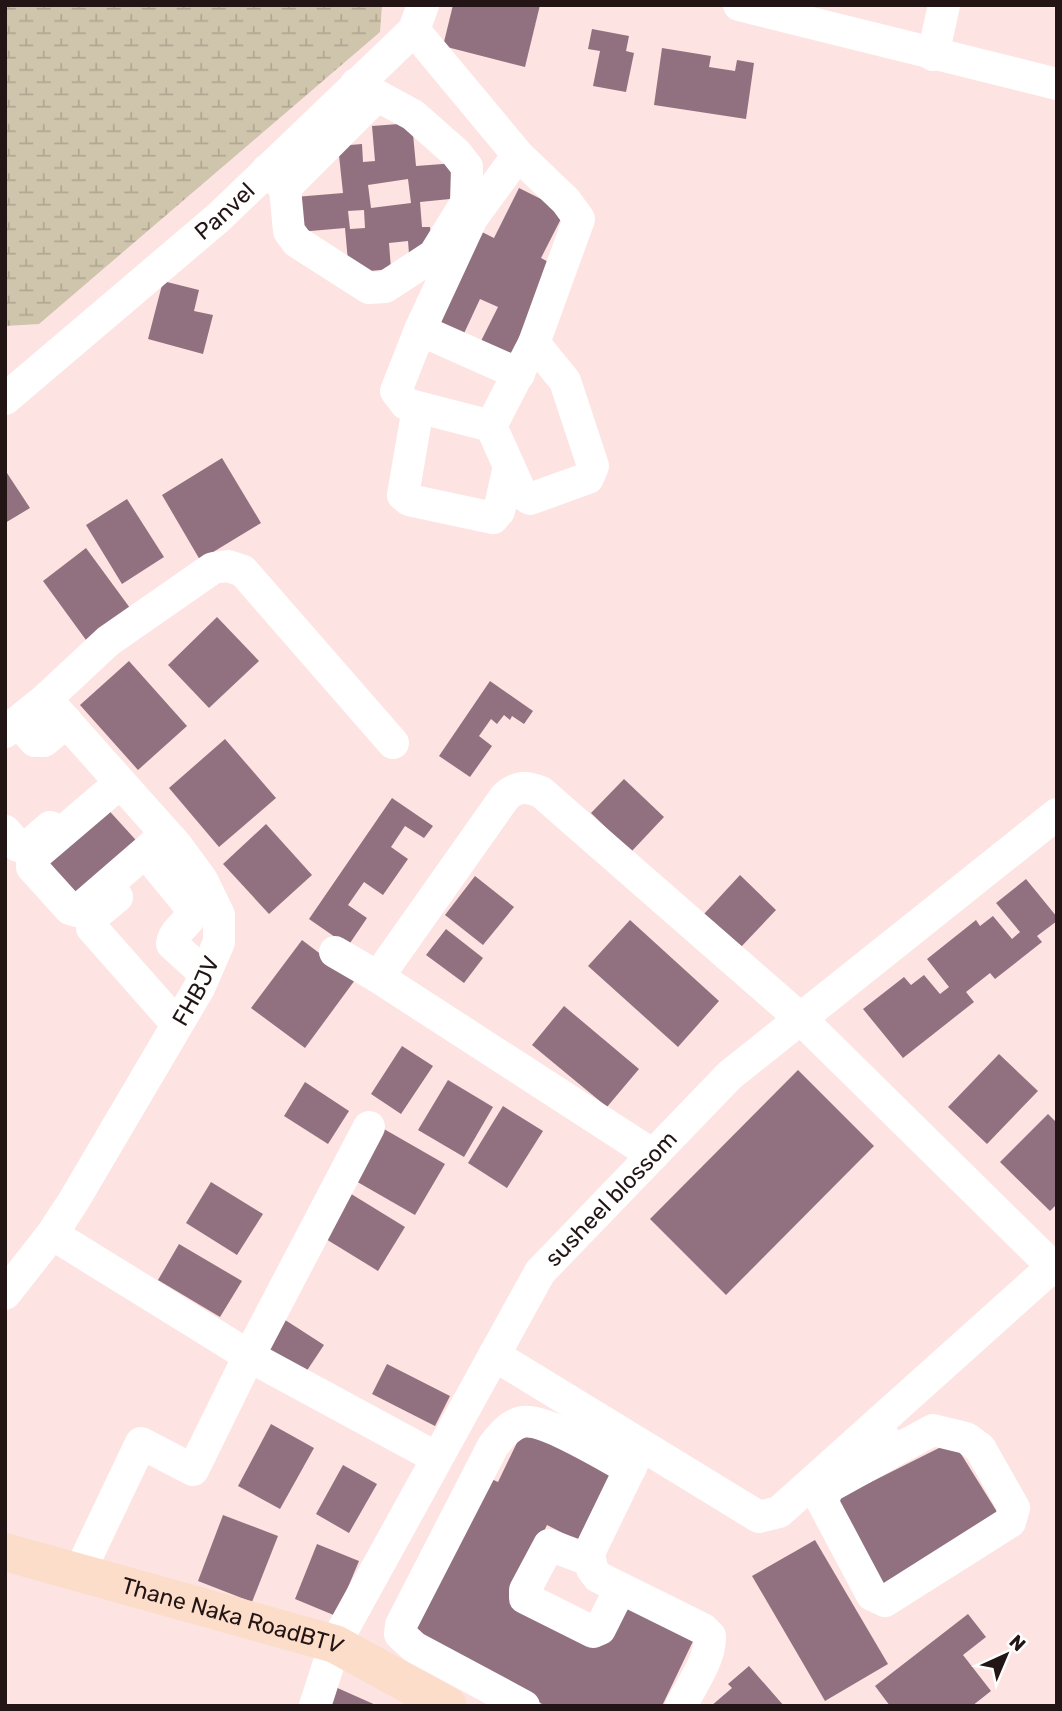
<svg xmlns="http://www.w3.org/2000/svg" width="1062" height="1711" viewBox="0 0 1062 1711" font-family="Rubik,sans-serif">
<defs>
<pattern id="wetland-marsh" width="20" height="14" patternUnits="userSpaceOnUse" patternTransform="scale(1.75)"><rect width="20" height="14" fill="#cfc4ac"/><path d="M1 5h8M5 5V1M11 12h8M15 12V8" fill="none" stroke="#b1a893"/></pattern>
</defs>
<rect width="100%" height="100%" fill="#fde4e2"/>
<polygon fill="url(#wetland-marsh)" points="5,5 382,5 380,32 39,324 5,326"/>
<g fill="#917180" fill-rule="evenodd">
<polygon points="453,5 540,5 525,67 443,46"/>
<polygon points="592,29 629,36 626,51 634,53 626,92 593,86 600,51 588,49"/>
<polygon points="662,48 711,56 709,67 735,71 737,60 754,63 746,119 654,105"/>
<path d="M412,123L416,166L456,163L460,198L420,202L422,227H430L433,252L409,254L408,241L389,243L391,269L349,273L345,228L299,232L295,197L343,193L338,146L362,144L363,162L375,161L372,126ZM408,179L411,203L371,208L368,185ZM364,210L365,228L350,229L348,211Z"/>
<polygon points="519,188 565,211 541,258 554,265 509,363 478,347 498,307 480,299 460,342 424,324 472,227 494,238"/>
<polygon points="163,281 199,290 194,311 213,315 203,354 148,339"/>
<polygon points="222,458 261,523 200,560 162,495"/>
<polygon points="5,470 30,508 5,523"/>
<polygon points="127,499 164,557 122,584 86,525"/>
<polygon points="86,548 130,608 86,640 43,581"/>
<polygon points="217,617 259,661 209,708 168,665"/>
<polygon points="129,661 187,726 138,770 80,705"/>
<polygon points="490,681 533,711 524,724 512,716 510,720 504,715 497,724 491,719 479,736 492,746 470,777 439,756"/>
<polygon points="225,739 276,798 219,847 169,788"/>
<polygon points="624,779 664,817 631,852 591,813"/>
<polygon points="392,798 433,826 424,838 405,826 391,847 408,859 383,895 364,882 348,905 367,918 348,946 309,919"/>
<polygon points="103,804 144,849 79,906 39,859"/>
<polygon points="266,824 312,875 269,914 223,864"/>
<polygon points="740,875 776,910 740,948 704,914"/>
<polygon points="475,876 514,907 483,945 445,915"/>
<polygon points="1026,879 1057,917 1057,921 1037,936 1042,942 995,979 990,973 966,992 974,1002 903,1058 863,1009 904,977 911,985 924,975 940,994 949,987 927,959 976,920 980,926 993,916 1012,939 1020,932 996,903"/>
<polygon points="630,920 719,1001 678,1047 588,966"/>
<polygon points="446,929 483,958 464,983 426,955"/>
<polygon points="302,940 355,980 305,1048 251,1008"/>
<polygon points="564,1006 639,1069 607,1107 532,1045"/>
<polygon points="402,1046 433,1066 401,1114 371,1094"/>
<polygon points="999,1054 1038,1091 987,1144 948,1107"/>
<polygon points="798,1070 874,1146 726,1295 650,1219"/>
<polygon points="448,1080 493,1107 464,1157 418,1130"/>
<polygon points="305,1082 349,1111 328,1144 284,1116"/>
<polygon points="503,1106 543,1131 507,1188 468,1163"/>
<polygon points="1048,1114 1057,1123 1057,1204 1050,1211 1000,1162"/>
<polygon points="377,1125 445,1164 415,1215 347,1176"/>
<polygon points="211,1182 263,1214 237,1255 186,1223"/>
<polygon points="348,1192 405,1227 378,1271 321,1236"/>
<polygon points="179,1244 242,1281 220,1317 158,1280"/>
<polygon points="279,1316 324,1345 304,1375 259,1346"/>
<polygon points="387,1364 450,1396 435,1426 372,1394"/>
<polygon points="271,1424 314,1448 280,1509 238,1486"/>
<polygon points="525,1426 623,1474 588,1546 547,1525 510,1601 598,1645 623,1599 696,1635 662,1706 546,1706 404,1631 485,1476 498,1482"/>
<polygon points="953,1441 999,1515 884,1590 835,1500"/>
<polygon points="343,1465 377,1484 349,1533 316,1514"/>
<polygon points="223,1515 278,1536 252,1602 198,1581"/>
<polygon points="815,1540 888,1664 825,1701 752,1576"/>
<polygon points="317,1544 359,1561 336,1616 295,1599"/>
<polygon points="968,1614 986,1637 963,1655 991,1691 972,1706 890,1706 875,1686"/>
<polygon points="749,1666 784,1706 711,1706 732,1688 728,1684"/>
<polygon points="333,1686 378,1706 324,1706"/>
</g>
<g fill="none" stroke-linecap="round" stroke-linejoin="round">
<g stroke="#fff" stroke-width="32">
<polyline points="739,5 1057,84"/>
<polyline points="414,30 518,155 566,201 579,219 534,343 491,426 406,404 396,391 420,330 472,218 518,155"/>
<polyline points="933,55 944,5"/>
<polyline points="267,170 285,188 289,231 297,242 369,288 385,287 434,255 466,203 467,167 456,153 413,115 356,84"/>
<polyline points="285,188 377,96"/>
<polyline points="420,330 519,374"/>
<path id="s1" d="M5,399L218,218L414,30L423,5"/>
<polyline points="418,408 403,495 409,500 493,518 499,511 509,466"/>
<polyline points="491,426 521,493 530,499 588,478 593,466 565,381 534,343"/>
<polyline points="18,722 35,741 44,741 67,722"/>
<polyline points="5,732 46,699 108,641 213,568 228,566 243,571 393,743"/>
<polyline points="120,783 32,858 32,867 70,909 77,911 166,834"/>
<polyline points="5,831 18,846 27,847 50,827"/>
<path d="M156,865L193,910C190,924 173,930 172,944L205,974"/>
<polyline points="117,897 94,916 92,928 176,1023"/>
<polyline points="335,952 378,977 653,1155"/>
<path d="M378,977L505,797C517,786 525,786 541,792L801,1019L1057,1271"/>
<polyline points="52,1234 249,1356 437,1458"/>
<path id="s2" d="M5,1294L52,1234L73,1202L199,988L219,942V915L202,880L177,846L46,699"/>
<polyline points="494,1355 759,1517 779,1512 1052,1267"/>
<polyline points="875,1426 894,1451 933,1430 966,1438 980,1448 1014,1508 1010,1522 885,1601 872,1595 822,1501 829,1487 894,1451"/>
<path d="M639,1450L589,1553L592,1569L598,1577L703,1629L710,1636C711,1659 691,1686 681,1706"/>
<polyline points="589,1560 549,1545 525,1590 525,1598 593,1632 600,1629 620,1589"/>
<polyline points="79,1573 141,1443 193,1470 249,1356 369,1127"/>
<path id="s3" d="M315,1706L335,1644L540,1272L730,1075L1057,814"/>
<path d="M524,1706L414,1647L400,1634L401,1625L493,1446C500,1437 509,1425 522,1422C544,1417 607,1457 630,1469"/>
</g>
<path stroke="#fbddca" stroke-width="38" id="s4" d="M5,1552L335,1644L448,1706"/>
</g>
<g text-anchor="middle" stroke-width="5" stroke-linejoin="round" paint-order="stroke">
<g font-size="23" fill="#231515" stroke="#fff">
<text dy="8" stroke="none"><textPath href="#s1" startOffset="289">Panvel</textPath></text>
<text dy="8" stroke="none"><textPath href="#s2" startOffset="359">FHBJV</textPath></text>
<text dy="8" stroke="none"><textPath href="#s3" startOffset="592">susheel blossom</textPath></text>
<text dy="8" stroke="none"><textPath href="#s4" startOffset="236">Thane Naka RoadBTV</textPath></text>
</g>
</g>
<rect width="1062" height="1711" fill="none" stroke="#231515" stroke-width="14"/>
<g transform="translate(1006 1655) rotate(44)" stroke="#ffffff" stroke-width="5" paint-order="stroke">
<path d="M0-5L12 26L0 18L-12 26Z" fill="#231515"/>
<text y="-10" font-size="19" font-weight="bold" text-anchor="middle" fill="#231515">N</text>
</g>
</svg>
